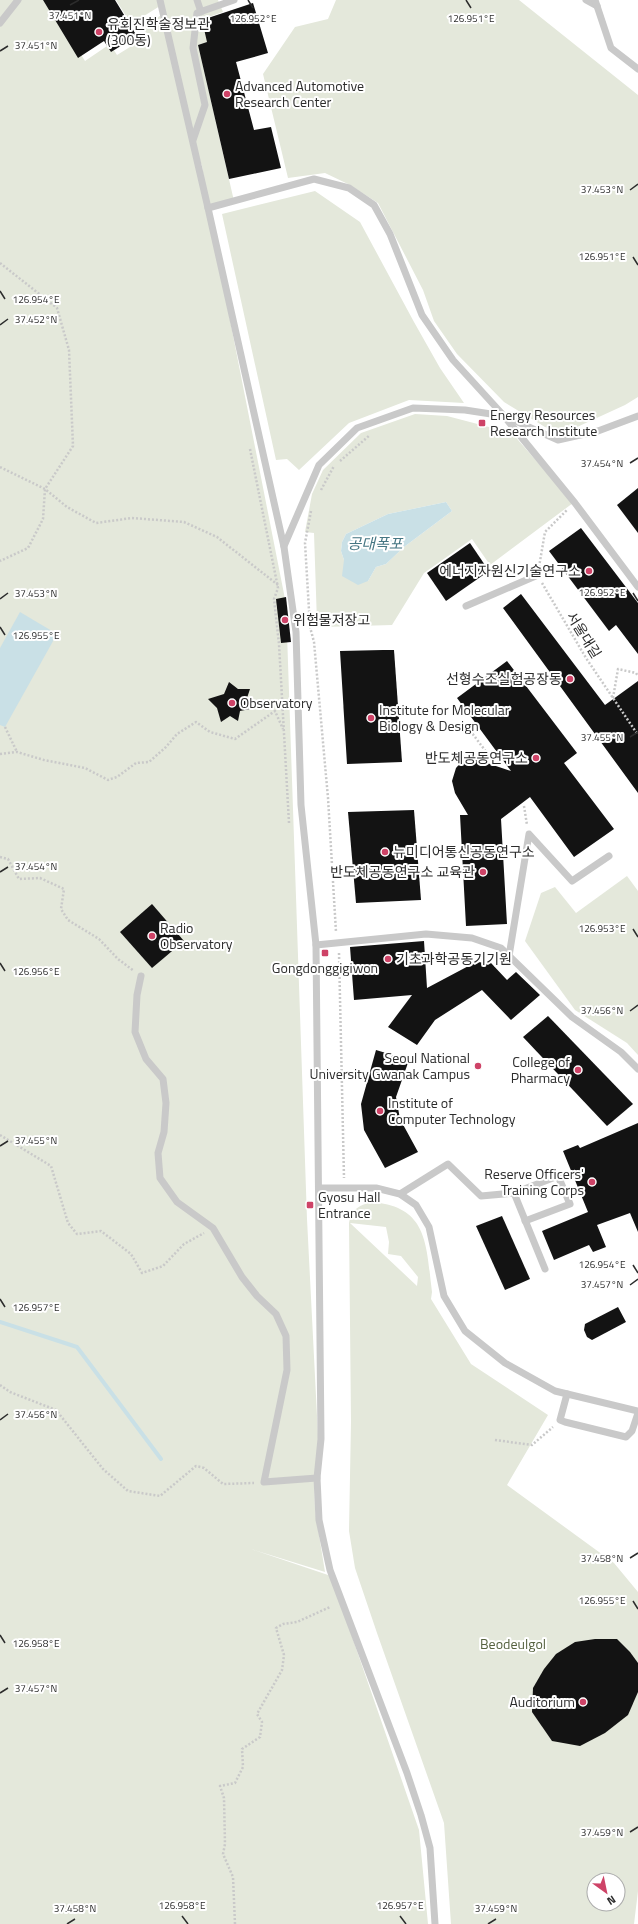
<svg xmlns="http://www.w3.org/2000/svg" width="638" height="1924" viewBox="0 0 638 1924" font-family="'Titillium Web','Noto Sans KR',sans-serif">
<rect width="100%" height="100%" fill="#fff"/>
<g fill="#e4e8db" fill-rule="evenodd">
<polygon points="0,0 47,0 85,61 110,44 117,55 143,39 138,30 163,14 160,0 218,0 223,12 203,19 208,42 198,45 234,201 208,208 202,166 196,148 286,604 307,1219 320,1475 314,1476 315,1510 325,1572 251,1549 331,1576 419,1830 428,1924 0,1924"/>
<polygon points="116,0 159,0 160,6 131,24"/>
<polygon points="336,0 519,0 638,95 638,397 625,405 564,433 545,427 504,402 457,354 434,321 423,290 378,203 350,185 325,173 288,178 263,74 295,27 328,19"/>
<polygon points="315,191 360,222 414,322 440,368 464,403 409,400 349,423 299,470 287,459 276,460 222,214"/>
<path d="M415,414L447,416L512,433L573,503L490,565L472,539L424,573L392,625L323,627L317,623L314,533L305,532L312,494L323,470L361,433ZM446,502L452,511L404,547L386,564L376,567L368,581L344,560L341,551L342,542L346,534L388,514Z"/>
<polygon points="627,876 638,891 638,1055 627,1043 575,1010 525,941 541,893 555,887 576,913"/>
<path d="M371,1202C429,1206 426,1246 432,1292L431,1299L471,1364L548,1415L507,1485L614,1563L638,1592V1891L634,1924H451L444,1823L377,1633L355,1568L349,1531L351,1422L349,1223C352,1209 358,1206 371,1202ZM350,1223L386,1227L389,1242L388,1254L401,1256L418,1277L417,1286ZM594,1880H618V1904H594Z"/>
</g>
<g fill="#c9e0e6">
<polygon points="446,502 452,511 404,547 386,564 376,567 368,581 358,585 342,576 344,560 341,551 342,542 346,534 388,514"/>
<polygon points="20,612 57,634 5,727 0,725 0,648"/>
</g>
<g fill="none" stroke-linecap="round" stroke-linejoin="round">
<polyline stroke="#c9e0e6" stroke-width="4" points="0,1322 77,1347 161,1459"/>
</g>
<g fill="#131313">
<polygon points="43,0 115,0 137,36 111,52 104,41 78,58"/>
<polygon points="253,3 268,53 236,62 254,130 271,127 281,168 229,179 198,45 207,42 202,20"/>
<polygon points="638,488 638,533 617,505"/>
<polygon points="581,528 638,603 638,654 616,625 609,631 549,551"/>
<polygon points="470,543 489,571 446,601 427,573"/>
<polygon points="521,594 605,705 638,681 638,793 503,608"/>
<polygon points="286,597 291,642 281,643 276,599"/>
<polygon points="383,650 394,650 402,762 347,764 340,651"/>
<polygon points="507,661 577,753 564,763 614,829 574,857 530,797 501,819 507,924 466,926 460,815 468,815 455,793 452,781 456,768 463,760 475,759 511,771 457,698"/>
<polygon points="229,682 238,689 250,689 247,698 255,708 240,711 238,721 230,716 221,722 217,708 208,699 224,694"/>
<polygon points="414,810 421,900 356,903 348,812"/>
<polygon points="152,904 184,941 152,968 120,932"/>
<polygon points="424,941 427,988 476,962 491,963 507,980 516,972 540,995 511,1020 482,990 435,1020 417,1045 388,1027 412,995 354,1000 350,947"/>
<polygon points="548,1016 633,1104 607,1126 523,1037"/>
<polygon points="376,1050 409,1060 396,1097 400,1119 418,1152 385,1168 364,1130 361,1104"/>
<polygon points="638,1123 638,1232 630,1213 597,1225 606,1247 593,1252 589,1245 554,1260 542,1231 588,1212 563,1151 578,1145 580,1148"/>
<polygon points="502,1216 530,1279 505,1290 476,1226"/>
<polygon points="618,1307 626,1322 592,1340 587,1337 584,1330 585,1324"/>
<polygon points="595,1639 617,1639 630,1652 638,1663 638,1692 628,1715 605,1733 580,1746 552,1741 532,1712 533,1688 544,1669 556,1654 575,1642"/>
</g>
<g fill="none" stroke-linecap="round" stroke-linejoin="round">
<g stroke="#c9c9c9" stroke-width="2.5" stroke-dasharray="2 2" stroke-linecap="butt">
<polyline points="0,263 57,308 69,350 73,446 45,489 43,519 28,548 0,561"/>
<polyline points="250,449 278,588 274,599 279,644 289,823"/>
<polyline points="340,461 370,435"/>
<polyline points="0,467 45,489 67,507 96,523 132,518 184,522 217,537 278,585"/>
<polyline points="321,490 334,466"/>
<polyline points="311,511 305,543 310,627 314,642 328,798 336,932"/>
<polyline points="539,567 545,532 567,510"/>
<polyline points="542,583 586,658 638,735"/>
<polyline points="613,698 618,669 636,673 638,676"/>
<polyline points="463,721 493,761"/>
<polyline points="5,727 17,752"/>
<polyline points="0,754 17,752 44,760 85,768 108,780 117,777 136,763 149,762 166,747 177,734 196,722 210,732 235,739 275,711 283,729"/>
<polyline points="524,806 527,825"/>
<polyline points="0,857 8,859 19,879 40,878 64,889 61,909 68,920 99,939 118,959 134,971"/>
<polyline points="339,953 344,1178"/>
<polyline points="0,1135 51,1166 68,1223 77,1234 101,1231 131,1254 142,1273 163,1266 184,1244 204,1233"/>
<polyline points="0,1385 10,1392 56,1410 103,1469 128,1491 160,1496 196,1466 204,1468 223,1484 254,1483"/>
<polyline points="495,1440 532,1445 553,1427"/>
<polyline points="235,1924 233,1877 223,1854 225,1844 224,1798 220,1786 235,1783 243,1767 242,1749 260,1737 262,1722 257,1714 282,1670 284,1655 276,1628 283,1624 297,1622 330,1607"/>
</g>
<g stroke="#c9c9c9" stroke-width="7">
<polyline points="160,0 208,208 284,547 296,632 301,805 316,945 321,1439 317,1478 319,1520 330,1570 407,1773 421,1815 430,1848 435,1924"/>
<polyline points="197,0 201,12"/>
<polyline points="586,0 597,6"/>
<polyline points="595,0 611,48 638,69"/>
<polyline points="0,23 18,0"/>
<polyline points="193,140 205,105 193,48 197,13 234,0"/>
<polyline points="208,208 314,179 349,188 374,205 390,234 422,315 453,360 504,416 575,503 638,587"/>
<polyline points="284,546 319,465 357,428 413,408 465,410 504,416 558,440 598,431 638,416"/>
<polyline points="466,606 538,575"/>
<polyline points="316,945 426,934 472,938 501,948 572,1017 621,1052 638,1069"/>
<polyline points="509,956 529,834 572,881 609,856"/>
<polyline points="141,976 137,995 135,1032 146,1059 163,1079 166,1103 164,1132 158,1153 160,1178 177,1202 213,1228 242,1277 257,1296 276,1314 286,1336 287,1370 264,1482 317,1478"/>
<polyline points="319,1188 376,1188 400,1194 416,1205 429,1227 444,1296 465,1331 505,1363 555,1391 638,1411"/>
<polyline points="514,1193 545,1269"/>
<polyline points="400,1194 448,1164 481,1196 514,1193 558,1176 570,1204 525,1221"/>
<polyline points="567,1394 560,1420 565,1422 626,1437 632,1431 638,1413"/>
</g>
</g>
<path fill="none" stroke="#2c2c2c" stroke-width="1.5" d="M248,0L253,8M466,0L471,8M70,5L79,0M0,51L8,46M630,190L638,184M633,257L638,265M0,291L5,299M0,325L8,319M630,463L638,458M633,593L638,601M0,599L8,593M0,627L5,635M630,737L638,732M0,872L8,867M633,929L638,937M0,963L5,971M630,1011L638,1005M0,1146L8,1141M633,1265L638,1273M630,1285L638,1279M0,1299L5,1307M0,1420L8,1414M630,1558L638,1553M633,1601L638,1609M0,1635L5,1643M0,1693L8,1688M630,1832L638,1827M182,1916L188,1924M400,1916L406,1924M67,1924L75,1919M488,1924L496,1919"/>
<g fill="#ce4367" stroke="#fff" stroke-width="1.5">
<circle cx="99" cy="32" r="4"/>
<circle cx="227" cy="94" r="4"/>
<rect x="478" y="419" width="8" height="8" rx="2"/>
<circle cx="589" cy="571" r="4"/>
<circle cx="285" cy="620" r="4"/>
<circle cx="570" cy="679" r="4"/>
<circle cx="232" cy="703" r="4"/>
<circle cx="371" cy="718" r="4"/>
<circle cx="536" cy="758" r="4"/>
<circle cx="385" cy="852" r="4"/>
<circle cx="483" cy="872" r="4"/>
<circle cx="152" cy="936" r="4"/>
<rect x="321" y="949" width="8" height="8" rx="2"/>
<circle cx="388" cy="959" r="4"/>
<circle cx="478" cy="1066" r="4"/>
<circle cx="578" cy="1070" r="4"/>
<circle cx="380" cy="1111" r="4"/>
<circle cx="592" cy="1182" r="4"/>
<rect x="306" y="1201" width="8" height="8" rx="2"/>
<circle cx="583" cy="1702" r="4"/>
</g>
<g text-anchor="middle" stroke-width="4" stroke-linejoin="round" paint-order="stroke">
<g font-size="14" fill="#2c2c2c" stroke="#fff" text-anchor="start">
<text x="107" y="29">유회진학술정보관<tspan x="107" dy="16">(300동)</tspan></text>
<text x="235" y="91">Advanced Automotive<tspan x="235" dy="16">Research Center</tspan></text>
<text x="490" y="420">Energy Resources<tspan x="490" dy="16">Research Institute</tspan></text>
<text x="581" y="576" text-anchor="end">에너지자원신기술연구소</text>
<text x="293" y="625">위험물저장고</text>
<text x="562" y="684" text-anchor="end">선형수조실험공장동</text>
<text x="240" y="708">Observatory</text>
<text x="379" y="715">Institute for Molecular<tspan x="379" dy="16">Biology &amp; Design</tspan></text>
<text x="528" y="763" text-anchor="end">반도체공동연구소</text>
<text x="393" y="857">뉴미디어통신공동연구소</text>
<text x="475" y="877" text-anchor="end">반도체공동연구소 교육관</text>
<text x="160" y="933">Radio<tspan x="160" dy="16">Observatory</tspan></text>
<text x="396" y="964">기초과학공동기기원</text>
<text x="325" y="973" text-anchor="middle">Gongdonggigiwon</text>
<text x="470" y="1063" text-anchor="end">Seoul National<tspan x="470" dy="16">University Gwanak Campus</tspan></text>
<text x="570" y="1067" text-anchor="end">College of<tspan x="570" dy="16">Pharmacy</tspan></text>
<text x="388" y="1108">Institute of<tspan x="388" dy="16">Computer Technology</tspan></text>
<text x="584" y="1179" text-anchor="end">Reserve Officers'<tspan x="584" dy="16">Training Corps</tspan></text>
<text x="318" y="1202">Gyosu Hall<tspan x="318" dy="16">Entrance</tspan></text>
<text x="575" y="1707" text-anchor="end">Auditorium</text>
</g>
<g font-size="14" fill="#2c2c2c" stroke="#fff">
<text transform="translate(584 635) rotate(58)" y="5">서울대길</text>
</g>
<g font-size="14" fill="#566240" stroke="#fff">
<text x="513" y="1649">Beodeulgol</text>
</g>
<g font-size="15" font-style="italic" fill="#457683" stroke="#fff">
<text x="375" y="549">공대폭포</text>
</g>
</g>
<g font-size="10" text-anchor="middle" fill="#2c2c2c" stroke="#fff" stroke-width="4" stroke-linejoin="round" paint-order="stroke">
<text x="70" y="19">37.451°N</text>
<text x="253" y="22">126.952°E</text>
<text x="471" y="22">126.951°E</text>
<text x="36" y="49">37.451°N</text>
<text x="602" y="193">37.453°N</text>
<text x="602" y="260">126.951°E</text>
<text x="36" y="303">126.954°E</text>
<text x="36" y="323">37.452°N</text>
<text x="602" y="467">37.454°N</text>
<text x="602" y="596">126.952°E</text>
<text x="36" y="597">37.453°N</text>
<text x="36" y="639">126.955°E</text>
<text x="602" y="741">37.455°N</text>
<text x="36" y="870">37.454°N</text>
<text x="602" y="932">126.953°E</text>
<text x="36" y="975">126.956°E</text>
<text x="602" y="1014">37.456°N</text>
<text x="36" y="1144">37.455°N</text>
<text x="602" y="1268">126.954°E</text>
<text x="602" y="1288">37.457°N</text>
<text x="36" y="1311">126.957°E</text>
<text x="36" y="1418">37.456°N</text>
<text x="602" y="1562">37.458°N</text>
<text x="602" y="1604">126.955°E</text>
<text x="36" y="1647">126.958°E</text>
<text x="36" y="1692">37.457°N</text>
<text x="602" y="1836">37.459°N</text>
<text x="182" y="1909">126.958°E</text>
<text x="400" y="1909">126.957°E</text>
<text x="75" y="1912">37.458°N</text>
<text x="496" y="1912">37.459°N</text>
</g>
<g transform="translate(606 1892) rotate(147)"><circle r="19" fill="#ffffff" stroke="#ababab"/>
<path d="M0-3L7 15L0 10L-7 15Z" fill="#ce4367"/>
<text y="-6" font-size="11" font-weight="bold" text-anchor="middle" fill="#2c2c2c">N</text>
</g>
</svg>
